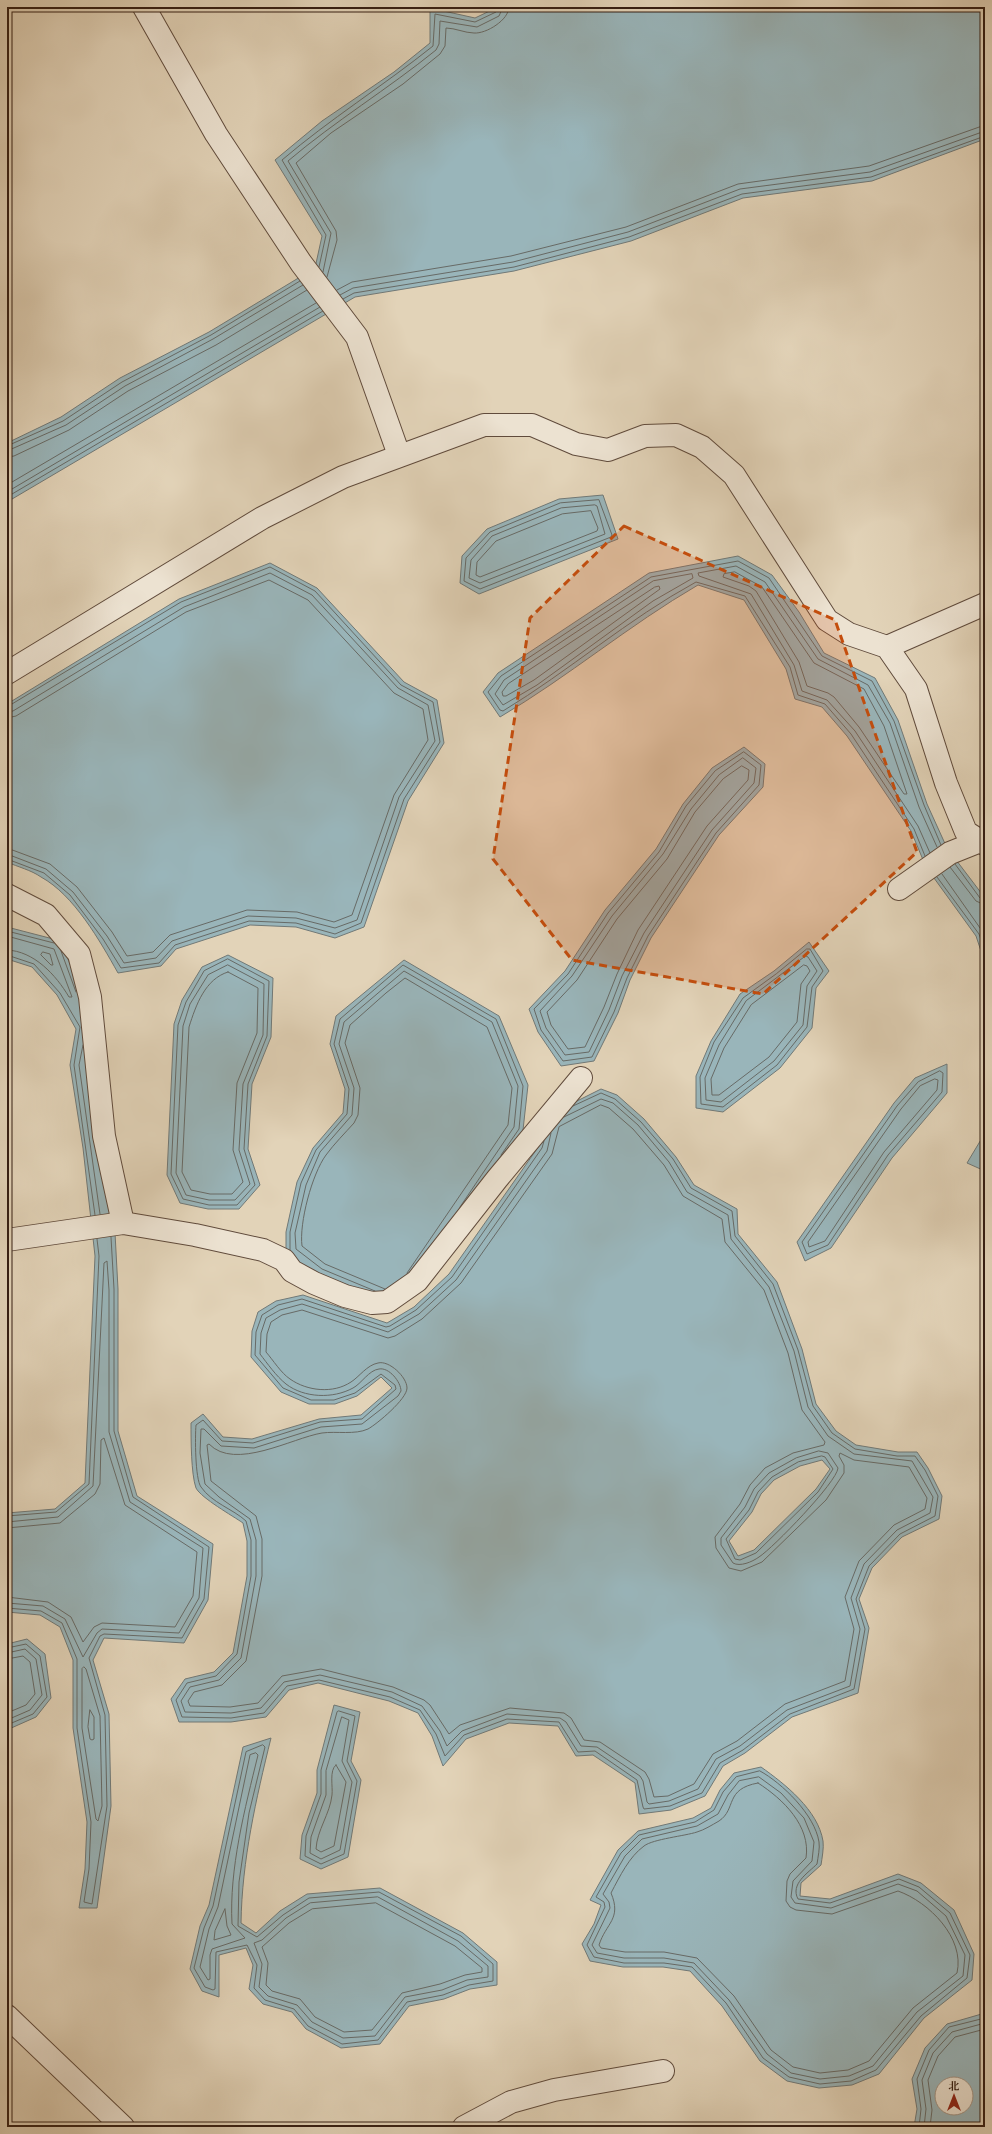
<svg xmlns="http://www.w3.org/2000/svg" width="992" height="2134" viewBox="0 0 992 2134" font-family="'Gentium Book Plus','Noto Serif SC',serif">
<rect width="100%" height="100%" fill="#e2d3b8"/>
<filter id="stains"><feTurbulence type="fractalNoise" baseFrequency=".005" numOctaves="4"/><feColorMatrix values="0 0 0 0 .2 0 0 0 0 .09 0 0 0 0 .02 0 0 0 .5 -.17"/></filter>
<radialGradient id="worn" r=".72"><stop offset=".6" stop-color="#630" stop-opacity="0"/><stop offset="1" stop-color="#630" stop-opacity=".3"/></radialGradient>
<g fill="#99b5ba" stroke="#717977" fill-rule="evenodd">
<polygon points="498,7 985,7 985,139 872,181 743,198 631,241 514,271 355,297 7,502 7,443 61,417 120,378 209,332 315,268 322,236 275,160 322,121 394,72 430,43 430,8 475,18"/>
<polygon points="603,495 618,539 479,594 460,583 462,556 487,529 559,499"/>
<path d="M738,556L772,575L799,612L824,653L875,678L898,720L927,804L947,848L985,898V963L976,936L926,867L911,831L847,736L822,707L795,699L786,669L744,600L698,585C629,625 568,677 500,717L483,692L498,673L649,573Z"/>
<path d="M270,563L317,588L404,682L437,700L444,743L408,801L364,927L335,938L296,927L250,925L176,949L161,966L118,973C100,941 74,895 41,877C31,870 18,867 7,862V704L179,599Z"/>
<polygon points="744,747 765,764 763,787 719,835 651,938 630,980 618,1013 594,1061 561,1066 538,1032 529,1009 565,971 605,910 656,849 683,804 712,768"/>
<polygon points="7,927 61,941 90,1016 109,1120 118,1289 118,1431 137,1496 213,1544 208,1600 184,1643 104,1638 93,1660 109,1714 111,1806 97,1908 79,1908 85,1869 87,1822 73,1728 73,1660 60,1627 40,1615 7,1612 7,1513 55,1509 85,1483 95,1256 83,1148 70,1065 76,1029 57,995 32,967 7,959"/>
<polygon points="809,942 829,971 816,988 812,1028 780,1068 723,1112 696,1108 696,1076 711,1041 740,994 774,971"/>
<polygon points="228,955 273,978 271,1037 252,1084 248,1149 260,1185 239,1209 208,1209 180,1203 167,1175 174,1024 182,1000 202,967"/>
<polygon points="404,960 499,1016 528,1085 523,1130 412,1293 386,1305 317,1277 286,1253 286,1232 297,1182 313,1148 343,1113 345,1089 330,1044 336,1016"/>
<polygon points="947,1064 947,1093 892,1158 831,1248 805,1261 797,1242 894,1103 915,1078"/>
<path d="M601,1089L617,1095L644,1119L676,1157L694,1185L737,1209L738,1234L777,1282L802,1349L816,1404L836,1431L856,1445L898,1452H917L928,1468L942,1496L939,1519L902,1537L872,1568L859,1599L869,1628L858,1693L792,1717L745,1753L723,1766L705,1796L671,1810L639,1814L635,1783L593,1755L576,1756L558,1726L509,1723L466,1739L443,1766L432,1736L418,1713L389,1701L318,1683L289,1690L266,1717L231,1722H179L171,1699L185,1679L214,1672L233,1653L247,1576V1541L243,1523C233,1516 201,1498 196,1488C191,1474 191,1439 191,1423L203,1414L223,1437L252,1439L319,1419L361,1415L392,1388L381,1377L357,1396L335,1404H309L281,1392L251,1357L252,1331L258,1312L276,1301L303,1295L387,1323L414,1307L449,1274L539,1146L545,1117ZM822,1460L830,1469L816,1489L754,1550L738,1556L729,1541L752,1512L761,1494L774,1480L800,1466Z"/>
<polygon points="985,1133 985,1171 967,1163"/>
<polygon points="27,1639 45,1654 51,1698 36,1717 9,1729 7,1726 7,1644"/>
<polygon points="334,1705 360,1712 351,1761 361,1780 348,1857 321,1869 300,1859 302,1835 317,1793 317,1770"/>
<path d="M271,1738C256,1799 242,1860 241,1923L256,1933L280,1911L307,1894L380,1888L463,1933L497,1962V1985L470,1989L444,1999L409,2006L380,2044L341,2048L306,2029L292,2012L263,2004L249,1989L253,1965L246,1948L219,1955V1997L202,1991L190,1969L200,1926L209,1905L243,1747Z"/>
<path d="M761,1767C785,1784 818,1810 823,1841C824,1848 822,1858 821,1865L801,1883L800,1896L830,1899L898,1874L921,1883L954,1910L974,1954L972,1980L924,2018L879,2074L852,2085L819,2088L787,2081L760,2061L722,2006L690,1971L663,1967H623L590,1961L582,1944L594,1924L601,1905L590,1900L618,1850L638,1831L693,1818L711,1808L720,1790L734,1773Z"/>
<path d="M985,2013V2127H914L917,2109L912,2079L925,2048L947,2024ZM942,2084H966V2108H942Z"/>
</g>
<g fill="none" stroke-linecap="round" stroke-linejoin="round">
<g stroke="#676a66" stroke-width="1">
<path d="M319,267L326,235L282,160C330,119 383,86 433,46L435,14L475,22L496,12L498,7"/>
<path d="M323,272L331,233L288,161C335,121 388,89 436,50L439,44L440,21L477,27L499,16L503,7"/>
<path d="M327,277L337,240L336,231L296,163L331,133L403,84L440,54L445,46L446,28C455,28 465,33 474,33C486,34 509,20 509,7"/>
<polyline points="337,290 352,282 511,256 626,227 738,184 869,166 985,125"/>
<polyline points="340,295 353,288 513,262 628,232 740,189 870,172 985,131"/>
<polyline points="343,299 354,293 514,267 629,237 742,194 871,177 985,136"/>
<polyline points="7,446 63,421 122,382 211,335 300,281"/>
<polyline points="7,451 66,425 125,386 213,339 303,285"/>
<polyline points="7,457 14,456 69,430 128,391 216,345 307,290"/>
<polyline points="7,485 316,303"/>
<polyline points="7,492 320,307"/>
<polyline points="7,497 323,311"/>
<polygon points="599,500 612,535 611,537 480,589 464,581 466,558 490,532 560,503"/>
<polygon points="595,505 597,506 605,534 480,583 469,578 471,560 492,536 561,508"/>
<polygon points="591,511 598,528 597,531 480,577 476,575 477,562 496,541 562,514"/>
<polygon points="735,572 762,587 814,663 864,689 884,726 907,794 904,794 859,727 834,697 828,693 807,686 799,662 756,591 749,586 723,577 724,574"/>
<polygon points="692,574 693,578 653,601 537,685 503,705 495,694 504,680 653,581"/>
<polygon points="655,587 659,586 660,589 534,680 506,696 503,696 502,692 508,684"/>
<polyline points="7,707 181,602 270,567 315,591 401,685 433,702 440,742 404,799 361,923 335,934 296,923 249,921 175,945 159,963 121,968 103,939 70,895 44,873 7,859"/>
<polyline points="7,712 13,711 184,607 270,573 312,595 398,688 428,705 435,741 399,797 357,920 335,928 296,918 248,916 172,941 156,958 124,963 107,936 73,892 46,869 7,854"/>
<polyline points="7,718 16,716 186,612 269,580 308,600 394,693 423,709 428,740 394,795 352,915 334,922 297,912 247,910 170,935 153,952 127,956 112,932 77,887 50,864 7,848"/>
<polygon points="744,752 761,765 759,785 716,833 648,936 627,978 614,1012 592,1057 563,1061 541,1030 534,1009 568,974 608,913 659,852 686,806 715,771"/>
<polygon points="743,758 756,768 754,783 712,830 644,933 622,976 609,1010 589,1052 565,1055 546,1028 540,1011 572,976 612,916 663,854 691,809 719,775"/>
<polygon points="742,766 749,770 748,780 707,826 638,930 617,974 604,1007 585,1047 568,1049 551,1025 547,1012 577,980 617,919 667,859 695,812 723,779"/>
<polyline points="930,853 918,826 855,731 827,700 802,691 794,665 751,594 699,576 698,573 736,566 765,582 818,659 868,685 890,723 919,807 937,847"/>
<path d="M925,856L914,829L851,734L825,704L798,695L790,667L745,596L696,582C628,619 569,671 503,711L500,710L488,692L501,676L651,577L738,561L769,578L822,656L872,681L894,721L924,805L941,845"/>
<polyline points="955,864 980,898 985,900"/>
<polyline points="950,867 976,901 985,905"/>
<polyline points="942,874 985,935"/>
<polyline points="937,877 979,934 985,951"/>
<polyline points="7,931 54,943"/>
<path d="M7,936L54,949L72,997H69C56,975 34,951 7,950"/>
<polygon points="807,949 810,949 823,971 812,987 807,1027 777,1065 723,1107 701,1104 700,1077 714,1042 743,998 776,974"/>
<polyline points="61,951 76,992"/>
<polygon points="43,952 50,954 53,965 51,965 41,955"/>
<polyline points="7,955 34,964 60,993 80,1027 74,1065 95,1215"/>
<polygon points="806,956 808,957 817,971 807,986 803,1025 774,1061 721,1102 706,1100 705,1078 719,1045 746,1001"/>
<polygon points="228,959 269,981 267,1036 248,1084 244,1149 255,1185 237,1205 209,1205 183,1199 171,1174 178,1025 186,1002 204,971"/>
<polygon points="228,965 264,984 263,1035 243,1084 239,1150 250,1184 235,1200 209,1200 186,1195 176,1173 183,1026 190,1004 208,975"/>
<polygon points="804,965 807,966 810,971 801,984 797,1022 769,1057 719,1095 712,1095 711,1079 724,1048 751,1005"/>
<path d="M228,972L258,988L257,1033L237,1083L233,1150L243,1182L232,1194H210L191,1190L182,1172L189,1027C196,1005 205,979 228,972Z"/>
<polyline points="83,1045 79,1065 100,1214"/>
<polygon points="940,1071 943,1073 942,1092 888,1155 828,1245 807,1254 802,1242 897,1106 918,1082"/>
<polygon points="935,1079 938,1080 937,1090 884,1152 825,1241 809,1247 808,1242 901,1109 920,1086"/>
<path d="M601,1105L609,1108L633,1129L664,1165L683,1196L722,1219L725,1242L764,1290L788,1353L802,1410L825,1442L824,1445L793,1453L765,1468L750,1485L740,1504L715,1537L716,1548L729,1568L741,1571L762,1562L826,1500L844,1473V1465L839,1456L840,1453L854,1460L909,1467L927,1498L925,1509L894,1525L859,1561L845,1597L854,1629L845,1681L785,1704L737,1741L713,1754L694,1784L668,1796L654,1797L649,1779L645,1772L600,1742L584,1740L571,1718L564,1713L510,1708L460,1725L449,1734L430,1705L424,1700L393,1687L321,1669L282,1676L258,1703L230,1707L190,1706L188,1701L194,1692L222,1685L246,1661L262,1576V1539L256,1516L211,1481L207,1445L209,1444C235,1471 292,1438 322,1433C336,1431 355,1435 368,1429C377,1424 407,1399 407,1388C407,1377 389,1360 378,1363C367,1365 359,1377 351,1382C333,1394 307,1391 290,1379C281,1373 273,1360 266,1352L267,1334L271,1322L282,1315L302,1310L388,1338L395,1336L422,1319L461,1283L552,1154L559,1127Z"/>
<path d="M551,1133L547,1151L456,1280L419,1314L388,1332L302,1304L280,1310L266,1318L261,1333L260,1354C267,1363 276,1376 286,1384C304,1398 333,1399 353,1388C361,1384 369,1370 379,1369C389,1367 401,1382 401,1391L398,1396L362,1424L321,1427L254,1448L221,1446L204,1429H201L200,1453L205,1484L219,1497L250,1519L256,1540V1576L241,1658L219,1680L190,1687L181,1701L185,1712L231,1713L261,1708L284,1682L320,1675L392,1692L422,1706L440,1731L447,1746L462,1731L507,1714L560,1718L566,1722L581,1746L597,1747L640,1776L643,1781L647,1802L649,1804L669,1801L698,1789L716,1759L740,1746L787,1710L850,1686L860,1629L851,1598L864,1564L897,1530L930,1513L933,1497L912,1461L854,1454L828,1436L808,1407L794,1351L769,1287L731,1239L728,1215L687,1192L669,1162L638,1125L613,1103L601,1099L564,1117"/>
<path d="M544,1141L542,1148L452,1277L416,1310L390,1326L386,1327L302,1299L278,1305L262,1315L256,1332L255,1355L283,1388L311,1400H334L355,1393L381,1374L395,1385L396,1389L362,1419L320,1422L253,1443L222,1441L203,1420L196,1425C195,1436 195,1479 201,1487C212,1503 233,1509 246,1521L251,1540V1576L237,1654L216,1676L187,1683L176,1700L182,1717L231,1718L264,1713L287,1686L319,1680L390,1697L420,1710L436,1734L445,1756L464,1735L507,1719L559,1722L578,1752L595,1751L637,1780L643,1807L644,1809L670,1806L702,1793L720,1763L743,1750L790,1714L854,1689L865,1629L856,1599L869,1566L900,1534L935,1516L938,1496L925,1470L915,1456H897L855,1449L832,1433L813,1406L798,1350L773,1284L735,1236L732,1211L691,1188L673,1159L641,1122L615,1099L601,1093L573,1106"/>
<polyline points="290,1250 290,1232 301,1183 316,1150 347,1114 349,1089 334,1044 340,1019 403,965 496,1019 523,1086 519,1129 501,1155"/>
<path d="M385,1289L325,1264L302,1246C299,1223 312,1174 326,1155C334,1144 345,1133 354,1123L358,1115L360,1088L345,1043L350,1025L386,993L405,978L487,1027L512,1088L508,1125L407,1273"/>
<polyline points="375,1291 322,1269 296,1249 295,1233 306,1185 320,1152 352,1115 354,1088 339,1044 344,1022 404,971 492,1022 518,1086 514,1127 460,1207"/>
<path d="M819,1451L828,1453L838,1468C837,1482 773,1548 759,1557C752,1562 740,1567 733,1563L721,1545V1538L745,1507L754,1489L769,1473L796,1458Z"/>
<polygon points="822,1456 825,1457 833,1469 818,1492 756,1553 740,1560 735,1559 726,1539 749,1510 758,1492 772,1477 798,1462"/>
<polyline points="7,1516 56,1512 89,1484 99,1256 97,1239"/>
<polyline points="7,1522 58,1517 93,1486 104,1263 107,1261 109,1290 109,1432 130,1502 203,1548 199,1598 179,1633 102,1629 97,1633 83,1657 65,1619 43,1606 7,1603"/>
<polyline points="7,1528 60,1523 95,1494 100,1484 101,1440 104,1438 125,1505 197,1552 193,1596 175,1627 102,1623 94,1627 83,1642 71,1617 48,1602 7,1597"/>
<polyline points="7,1608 41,1611 62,1623 77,1659 77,1728 91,1822 89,1869 84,1902 92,1904 107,1806 105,1715 89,1658 100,1636 104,1634 182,1638 204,1599 209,1547 133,1497 114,1431 114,1289 111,1237"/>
<polyline points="7,1648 26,1644 40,1656 47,1697 33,1714 7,1725"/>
<polyline points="7,1653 25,1649 36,1659 42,1695 30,1710 7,1720"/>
<polyline points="7,1659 23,1656 30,1662 35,1694 26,1705 7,1713"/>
<polygon points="84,1667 86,1669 100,1716 102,1806 98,1821 96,1819 82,1728 82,1669"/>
<polygon points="90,1710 94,1717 94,1739 92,1740 90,1739 88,1727"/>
<polygon points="339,1711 355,1716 347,1761 357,1781 344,1854 321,1864 305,1856 306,1836 321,1794 321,1770 337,1712"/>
<polygon points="342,1717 349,1720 342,1761 352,1782 340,1850 321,1859 310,1853 311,1837 326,1795 326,1771"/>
<polygon points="263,1745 265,1747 249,1813 239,1882 238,1926 257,1937 283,1915 309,1898 379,1892 461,1936 493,1964 493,1981 469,1985 443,1995 407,2002 378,2040 342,2044 308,2026 294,2009 265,2000 254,1988 257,1965 247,1945 216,1952 215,1989 213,1990 205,1987 194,1968 204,1928 213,1906 246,1752"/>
<path d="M256,1753L258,1755C245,1808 229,1869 232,1924L245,1938L212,1949L210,1955V1979L208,1980L200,1967L209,1929L218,1907L250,1755Z"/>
<path d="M336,1765L346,1782L334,1846L321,1852L316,1849C317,1830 330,1814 332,1795C333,1787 329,1770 336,1765Z"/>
<path d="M760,1771C782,1783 815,1815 819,1842C820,1848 818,1857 817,1864C808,1873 790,1884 798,1899L830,1903L899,1879L919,1887L950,1913L970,1955L967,1978L921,2016L876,2070L851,2081L820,2084L789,2077L763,2058L726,2003L692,1967L664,1963H624L594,1957L587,1945L605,1907L604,1902L596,1897L621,1853L639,1835L695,1822L714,1810L723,1792L736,1777Z"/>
<polygon points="759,1777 781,1793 804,1818 814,1842 812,1861 793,1881 791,1897 795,1903 831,1908 898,1884 917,1891 946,1916 965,1955 963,1976 917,2012 873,2066 849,2076 820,2079 791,2073 767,2054 729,2000 694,1963 664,1958 624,1958 597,1953 592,1945 610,1908 609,1902 603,1894 625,1856 642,1839 697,1826 718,1814 728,1795 739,1781"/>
<path d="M758,1783C783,1799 811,1826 806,1858L790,1874L787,1881L786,1901L790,1907L796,1910L832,1914L898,1891C929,1902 965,1938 957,1973L913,2008L869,2061L848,2070L820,2073L793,2067L771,2050L734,1996L697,1958L664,1952H625L601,1948L599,1945C606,1923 622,1919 611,1893C620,1876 629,1857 644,1846C653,1839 685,1836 697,1832C704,1830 712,1825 719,1821C737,1809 724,1789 758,1783Z"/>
<polygon points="378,1897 458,1941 488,1966 488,1977 467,1980 442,1990 405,1997 375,2036 343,2038 312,2022 297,2005 268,1996 259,1987 262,1964 254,1943 262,1940 286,1918 310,1903"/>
<polygon points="376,1903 455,1946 482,1968 482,1972 465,1975 440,1984 402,1993 372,2030 344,2032 315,2017 300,1999 272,1991 266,1985 268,1963 262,1947 289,1923 312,1909"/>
<polygon points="225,1909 227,1926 231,1935 214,1940 215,1931"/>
<polyline points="919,2127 921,2109 917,2079 929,2050 949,2027 985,2018"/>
<polyline points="924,2127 926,2109 922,2080 933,2053 952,2032 985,2023"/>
<polyline points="930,2127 932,2110 928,2080 938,2056 955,2037 985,2029"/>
</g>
<g stroke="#604b3c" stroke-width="24">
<g id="street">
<polyline points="144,7 216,134 301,263 357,337 399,455"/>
<polyline points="887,647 985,604"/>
<polyline points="7,673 262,518 343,477 484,425 532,425 576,444 608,450 645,436 676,435 702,447 734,475 827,620 849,634 887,647 916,689 946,783 966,832 985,844"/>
<polyline points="899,889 950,853 985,839"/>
<polyline points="7,895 46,915 79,954 90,997 104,1136 123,1223"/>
<polyline points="7,1240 123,1223 195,1235 263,1250 284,1260 292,1271 314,1283 345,1296 372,1303 387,1302 417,1281 497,1179 581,1078"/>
<polyline points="7,2016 123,2127"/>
<polyline points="464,2127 511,2102 554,2090 663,2071"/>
</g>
</g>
<use href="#street" stroke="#ece2d1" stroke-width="22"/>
</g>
<path fill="#c44d0d" fill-opacity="0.2" stroke="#c44d0d" stroke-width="3" stroke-dasharray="8 5" stroke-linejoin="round" d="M624,526L835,620L917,852L763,994L572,960L493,859L530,618Z"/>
<rect width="992" height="2134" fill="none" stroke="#e2d3b8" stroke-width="24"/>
<rect x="8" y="8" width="976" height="2118" fill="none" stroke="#351e13" stroke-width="2"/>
<rect x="12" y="12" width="968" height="2110" fill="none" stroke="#351e13"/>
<g transform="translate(954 2096)"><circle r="19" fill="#ece2d1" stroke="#a39485"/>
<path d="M0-3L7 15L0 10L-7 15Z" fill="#8f2418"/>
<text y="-6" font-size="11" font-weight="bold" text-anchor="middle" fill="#351e13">北</text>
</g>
<rect width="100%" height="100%" filter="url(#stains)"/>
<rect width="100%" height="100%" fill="url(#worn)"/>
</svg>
